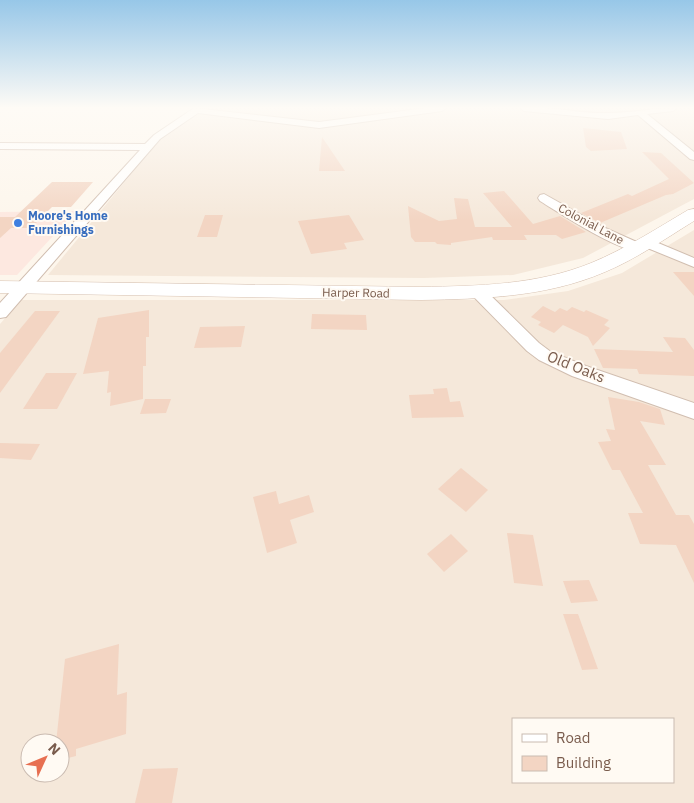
<svg xmlns="http://www.w3.org/2000/svg" width="694" height="803" viewBox="0 0 694 803" font-family="'IBM Plex Sans',sans-serif">
<rect width="100%" height="100%" fill="#fdf6ec"/>
<g fill="#f5e8da" fill-rule="evenodd">
<polygon points="205,108 694,108 694,199 583,258 513,275 424,278 48,275 164,134"/>
<path d="M694,230V803H0V324L21,300H504L568,291L622,273ZM513,719H673V782H513ZM30,743H60V773H30Z"/>
</g>
<polygon fill="#fde8e0" points="76,211 17,275 0,275 0,212"/>
<g fill="#f3d5c3">
<polygon points="583,128 621,132 627,149 591,151 586,147"/>
<polygon points="322,137 345,171 319,171"/>
<polygon points="642,152 661,153 694,183 673,194 666,195 600,223 581,213 628,194 632,196 669,179"/>
<polygon points="52,182 93,182 71,207 52,207 31,228 11,228 0,238 0,217 15,217"/>
<polygon points="504,191 533,224 560,216 586,232 562,239 556,235 524,235 527,240 493,240 492,237 451,243 451,245 437,244 435,242 415,242 411,237 408,206 439,221 457,219 454,198 468,199 475,227 512,227 483,193"/>
<polygon points="205,215 223,215 217,237 197,237"/>
<polygon points="349,215 364,240 344,243 347,249 311,254 298,221"/>
<polygon points="673,272 694,272 694,296"/>
<polygon points="543,306 555,312 560,308 567,311 572,307 584,312 586,310 609,320 604,325 610,328 593,346 588,337 563,325 554,333 538,325 541,322 531,317"/>
<polygon points="149,310 149,337 146,337 146,366 143,366 143,399 110,406 111,392 107,393 109,371 83,374 98,318"/>
<polygon points="35,311 60,311 0,393 0,353"/>
<polygon points="312,314 366,315 367,330 311,329"/>
<polygon points="245,326 241,347 194,348 200,327"/>
<polygon points="663,337 685,338 694,350 694,376 639,374 637,369 603,368 594,349 673,352"/>
<polygon points="46,373 77,373 57,409 23,409"/>
<polygon points="447,388 450,402 460,401 464,417 412,418 409,395 434,394 433,389"/>
<polygon points="608,397 639,402 660,409 665,425 640,421 666,465 648,465 676,515 689,515 694,524 694,583 676,545 640,544 628,513 643,513 620,470 612,470 598,442 611,441 606,429 615,430"/>
<polygon points="145,399 171,399 166,413 140,414"/>
<polygon points="0,443 40,444 31,460 0,458"/>
<polygon points="461,468 488,490 466,512 438,489"/>
<polygon points="276,491 279,504 309,495 314,512 290,520 297,543 267,553 253,497"/>
<polygon points="507,533 533,535 543,586 514,583"/>
<polygon points="451,534 468,551 444,572 427,554"/>
<polygon points="589,580 598,601 571,603 563,581"/>
<polygon points="563,614 578,614 598,669 582,670"/>
<polygon points="119,644 117,695 127,692 126,734 76,749 76,756 60,760 60,743 56,743 65,659"/>
<polygon points="178,768 172,803 135,803 143,769"/>
</g>
<g fill="none" stroke-linecap="round" stroke-linejoin="round">
<g stroke="#d1beb0" stroke-width="2">
<g id="minor">
<polygon points="194,108 319,122 426,108 446,108 442,111 319,128 198,113 160,139 6,317 0,318 0,303 140,150 0,149 0,143 145,144 154,135"/>
<path d="M520,108C549,105 579,114 608,113C631,113 654,108 677,108L673,111L647,114L694,152V160L690,159L638,115L608,119L524,111Z"/>
<path d="M544,194L603,227L639,243L641,240H651L694,258V267L645,247L643,251C625,256 558,212 540,201L538,198L540,195Z"/>
<polygon points="477,286 483,288 539,343 551,352 586,366 694,403 694,419 572,376 539,360 527,351 471,294 469,291 471,288"/>
</g>
</g>
<g stroke="#d6c0b0" stroke-width="1">
<path id="secondary" d="M694,209V221C665,239 636,259 605,272C547,297 483,299 421,300L0,293V281L421,287C478,286 537,285 591,263C625,249 656,229 688,210Z"/>
</g>
<use href="#minor" fill="#fff" fill-rule="evenodd"/>
<use href="#secondary" fill="#fff" fill-rule="evenodd"/>
</g>
<linearGradient id="sky" x2="0" y2="1"><stop stop-color="#97c7e8"/><stop offset="0.49" stop-color="#fefbf6"/><stop offset="1" stop-color="#fefbf6" stop-opacity="0"/></linearGradient>
<rect width="694" height="220" fill="url(#sky)"/>
<circle fill="#3f7fe0" stroke="#fffaf3" stroke-width="2" cx="18" cy="223" r="5"/>
<g text-anchor="middle" stroke-width="4" stroke-linejoin="round" paint-order="stroke">
<g font-size="12" font-weight="bold" fill="#366cbe" stroke="#fffaf3" text-anchor="start">
<text x="28" y="220">Moore's Home<tspan x="28" dy="14">Furnishings</tspan></text>
</g>
<g font-size="12" fill="#7a5c4d" stroke="#fffaf3">
<text transform="translate(591 224) rotate(28)" y="4">Colonial Lane</text>
<text transform="translate(356 293) rotate(1)" y="4">Harper Road</text>
</g>
<g font-size="15" fill="#7a5c4d" stroke="#fffaf3">
<text transform="translate(576 367) rotate(22)" y="5">Old Oaks</text>
</g>
</g>
<rect x="512" y="718" width="162" height="65" fill="#fffaf3" stroke="#cabbb1"/>
<rect x="522" y="734" width="25" height="8" fill="#ffffff" stroke="#cabbb1"/>
<text x="556" y="743" font-size="15" fill="#7a5c4d">Road</text>
<rect x="522" y="756" width="25" height="15" fill="#f3d5c3" stroke="#cabbb1"/>
<text x="556" y="768" font-size="15" fill="#7a5c4d">Building</text>
<g transform="translate(45 758) rotate(46)"><circle r="24" fill="#fffaf3" stroke="#cabbb1"/>
<path d="M0-4L9 19L0 12L-9 19Z" fill="#e76f51"/>
<text y="-8" font-size="14" font-weight="bold" text-anchor="middle" fill="#7a5c4d">N</text>
</g>
</svg>
